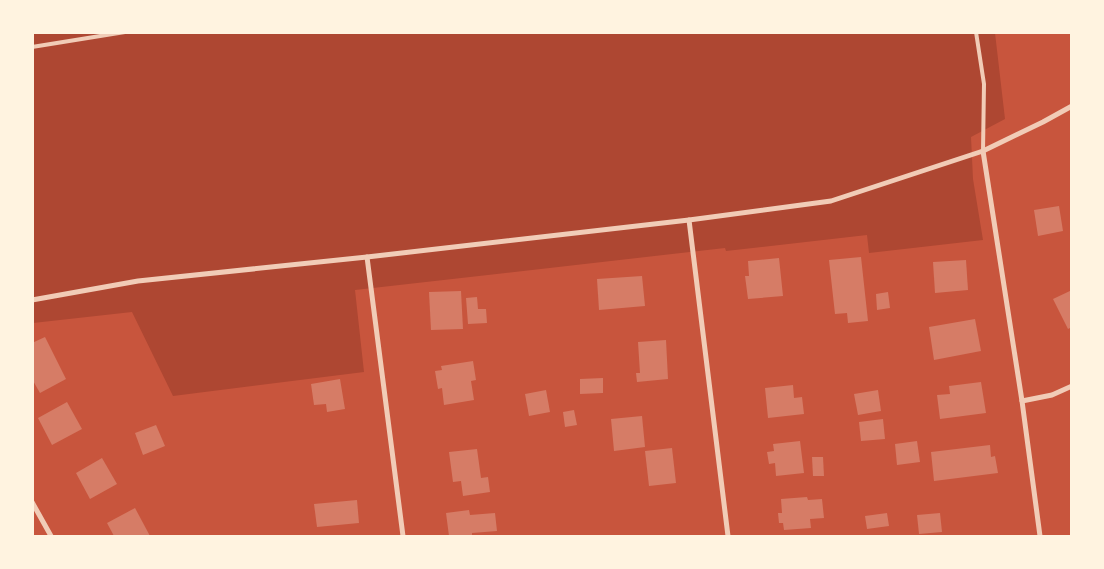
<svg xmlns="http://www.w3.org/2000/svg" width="1104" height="569" viewBox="0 0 1104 569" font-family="Karla,sans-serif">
<rect width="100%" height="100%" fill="#c8553d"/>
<polygon fill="#ae4732" points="32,33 995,33 1005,119 971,137 973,179 983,240 869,253 867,235 726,251 725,248 355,290 364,372 173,396 132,312 33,323"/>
<g fill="#d67c66">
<polygon points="1059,206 1063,231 1038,236 1034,210"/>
<polygon points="861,257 868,321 848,323 847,313 835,314 829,260"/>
<polygon points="779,258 783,296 748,299 745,276 749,276 748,261"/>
<polygon points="966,260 968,290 935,293 933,262"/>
<polygon points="642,276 645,306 599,310 597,279"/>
<polygon points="1072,290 1072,327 1068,329 1053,299"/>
<polygon points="461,291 463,329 431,330 429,292"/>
<polygon points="888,292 890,308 877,310 876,294"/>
<polygon points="477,297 478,309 486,309 487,323 468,324 466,298"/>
<polygon points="975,319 981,351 934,360 929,327"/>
<polygon points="45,337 66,379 40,393 32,379 32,343"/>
<polygon points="666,340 668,379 637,382 636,373 640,373 638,342"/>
<polygon points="473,361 476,380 471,381 474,400 444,405 442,388 438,389 435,371 442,370 441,366"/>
<polygon points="603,378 603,393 580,394 580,379"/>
<polygon points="340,379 345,409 327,412 326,404 314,405 311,384"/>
<polygon points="981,382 986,413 940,419 937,395 950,394 949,386"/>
<polygon points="793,385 794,398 802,397 804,414 768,418 765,388"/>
<polygon points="546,390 550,412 529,416 525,394"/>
<polygon points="878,390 881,411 858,415 854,394"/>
<polygon points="67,402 82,429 52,445 38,418"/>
<polygon points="574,410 577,425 565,427 563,412"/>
<polygon points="642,416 645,447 614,451 611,419"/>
<polygon points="883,419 885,439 861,441 859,422"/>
<polygon points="156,425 165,446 143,455 135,433"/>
<polygon points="800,441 804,473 776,476 775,463 769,464 767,452 774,451 773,444"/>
<polygon points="917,441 920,462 897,465 895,444"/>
<polygon points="990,445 991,457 995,456 998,473 934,481 931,452"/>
<polygon points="672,448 676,483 649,486 645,451"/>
<polygon points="477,449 481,478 488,477 490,492 463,496 461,481 453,482 449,452"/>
<polygon points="812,457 823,457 824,476 813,476"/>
<polygon points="102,458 117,484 90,499 76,473"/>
<polygon points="807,497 808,500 822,499 824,518 810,519 811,528 784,530 783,523 779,523 778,513 782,513 781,499"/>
<polygon points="357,500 359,523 317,527 314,504"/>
<polygon points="135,508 150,536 114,536 107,523"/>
<polygon points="469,510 470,515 495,513 497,531 472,533 472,536 449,536 446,513"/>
<polygon points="887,513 889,526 867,529 865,516"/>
<polygon points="940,513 942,532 919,534 917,515"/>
</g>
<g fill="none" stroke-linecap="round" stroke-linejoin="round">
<g stroke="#f1ccb7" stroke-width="4">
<polyline points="976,32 984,84 983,151"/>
<polyline points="32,47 125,32"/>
</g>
<g stroke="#f1ccb7" stroke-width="5">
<polyline points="983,151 1022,401 1040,536"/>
<polyline points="689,220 728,536"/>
<polyline points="367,257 403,536"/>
<polyline points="32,300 138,281 367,257 689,220 831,201 983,151 1043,122 1072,106"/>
<polyline points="1022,401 1052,395 1072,386"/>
<polyline points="32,502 51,536"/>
</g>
</g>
<rect width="1104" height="569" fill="none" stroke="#fff3e0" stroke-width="68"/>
</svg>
